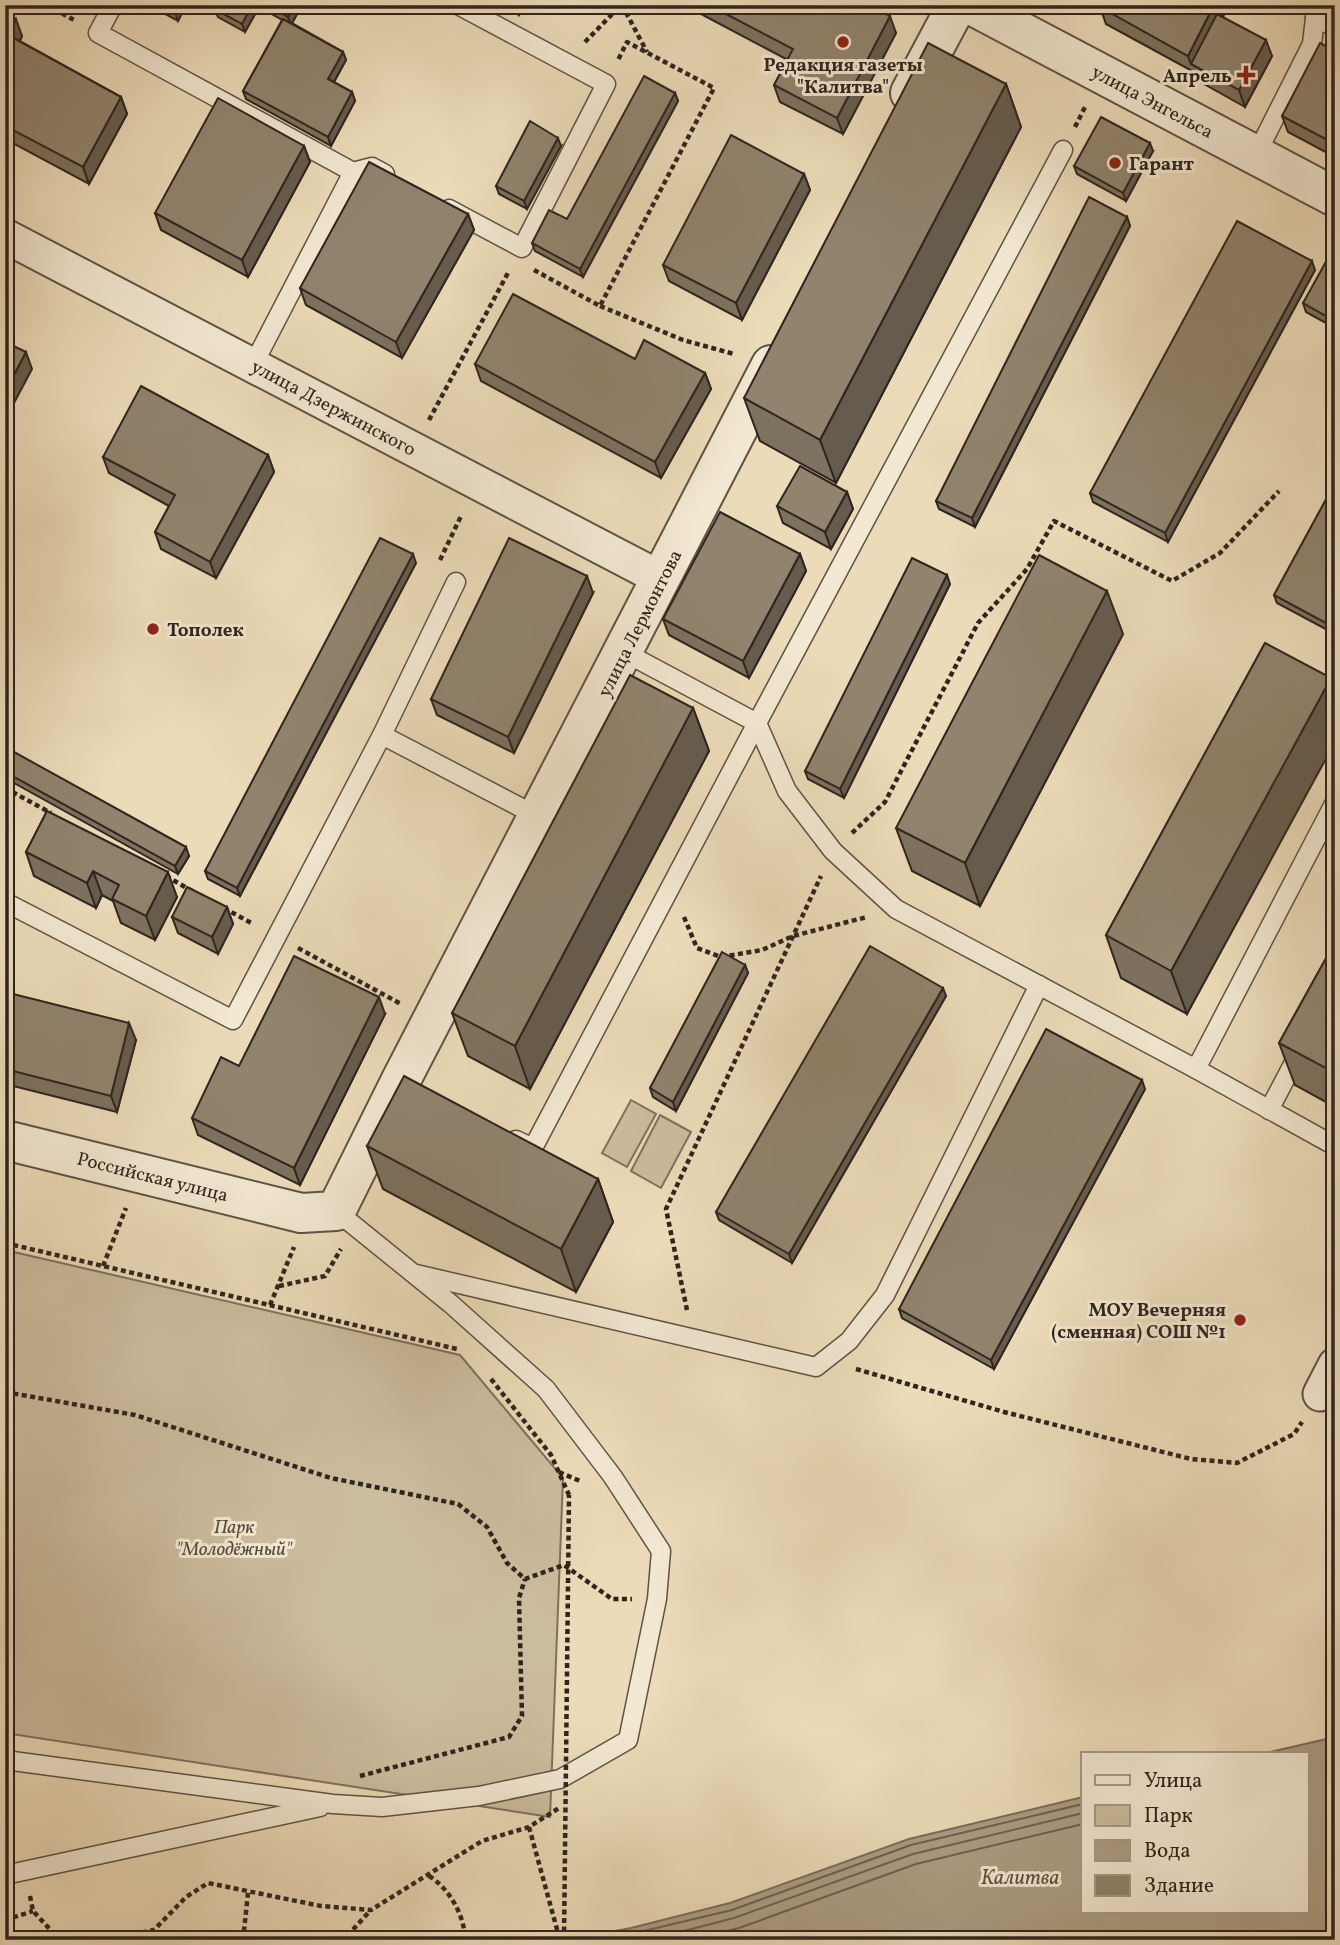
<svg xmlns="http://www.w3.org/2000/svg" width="1340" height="1945" viewBox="0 0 1340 1945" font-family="Vollkorn,serif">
<rect width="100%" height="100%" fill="#ecdbb9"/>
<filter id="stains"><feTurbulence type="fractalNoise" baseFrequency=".00286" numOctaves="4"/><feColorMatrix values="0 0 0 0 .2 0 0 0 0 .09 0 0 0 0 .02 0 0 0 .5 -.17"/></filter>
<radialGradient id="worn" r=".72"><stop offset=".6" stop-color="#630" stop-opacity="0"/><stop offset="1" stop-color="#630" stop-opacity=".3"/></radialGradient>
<g fill="#ccbc9e" stroke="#7e705e" stroke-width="2">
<polygon points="631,1100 656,1114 627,1167 602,1153"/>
<polygon points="660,1115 691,1132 661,1188 631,1171"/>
<polygon points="5,1250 460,1355 563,1478 550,1817 5,1733"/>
</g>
<polygon fill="#ac9d84" stroke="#7a6d5b" stroke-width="2" points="1335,1737 1335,1940 569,1940 631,1928 730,1903 909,1839 1083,1797 1083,1912 1307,1912 1307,1754 1261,1754"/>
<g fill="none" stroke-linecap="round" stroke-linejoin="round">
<g stroke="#6e6050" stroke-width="2">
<polyline points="606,1940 732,1910 911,1845 1083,1804"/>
<polyline points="649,1940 734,1918 913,1854 1083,1813"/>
<polyline points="691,1940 739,1928 916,1864 1083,1824"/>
</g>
<g stroke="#5e5244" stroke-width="21">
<g id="service">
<polyline points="113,5 98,33 353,172 253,365"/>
<polyline points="1315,18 1335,27"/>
<polyline points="1063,150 757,723 787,791 833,851 896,909 1196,1069 1335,1146"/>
<polyline points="1256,155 1312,44 1315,18 1320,5"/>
<polyline points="353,172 372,167 385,174"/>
<polyline points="449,209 522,248 606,84 458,5"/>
<polyline points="456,582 382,735 539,817"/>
<polyline points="5,902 233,1020 382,735"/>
<polyline points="1196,1069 1335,802"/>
<polyline points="1269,1110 1300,1051"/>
<polyline points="516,1140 533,1148 757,723 624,652"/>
<polyline points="416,1274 816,1367 849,1341 885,1295 1039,985"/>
<polyline points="5,1760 333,1804 382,1807 479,1796 560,1779 628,1740 657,1599 661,1551 613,1477 546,1389 451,1304 336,1211"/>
<polyline points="5,1875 320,1807"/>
</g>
</g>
<g stroke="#5e5244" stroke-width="37">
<g id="minor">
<polyline points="5,236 662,579"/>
<polyline points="1320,1394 1335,1365"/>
</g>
</g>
<g stroke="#5e5244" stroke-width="42">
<g id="tertiary">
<polyline points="971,5 1335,197"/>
<polyline points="910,93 957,5"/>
<polyline points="5,1140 301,1213 336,1211 401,1080 771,365"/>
</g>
</g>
<g stroke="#2f241d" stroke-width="4.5" stroke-dasharray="5 3.5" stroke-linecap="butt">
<polyline points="47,5 74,20"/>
<polyline points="622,5 647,52"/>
<polyline points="585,42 621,5"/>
<polyline points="1075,127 1085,107"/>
<polyline points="534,270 600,306 714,88 627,42 618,60"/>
<polyline points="600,306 683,340 734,354"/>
<polyline points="429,420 509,271"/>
<polyline points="440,560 462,514"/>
<polyline points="5,788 51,813"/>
<polyline points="852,833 885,802 978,623 1027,569 1054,521 1172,581 1220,553 1279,491"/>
<polyline points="166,876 192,891"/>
<polyline points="224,908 253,924"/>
<polyline points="684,917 697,948 721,957 762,950 793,936 867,917"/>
<polyline points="298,948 401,1004"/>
<polyline points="5,1243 457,1349"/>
<polyline points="103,1266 126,1208"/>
<polyline points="279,1286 325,1276 341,1249"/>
<polyline points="270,1305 294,1247"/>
<polyline points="687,1310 666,1209 821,876"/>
<polyline points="856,1369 1004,1412 1191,1459 1237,1463 1294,1434 1302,1422"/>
<polyline points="491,1379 551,1455 569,1495"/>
<polyline points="5,1392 135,1415 331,1478 458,1504 487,1527 507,1563 525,1579 564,1565 612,1599 632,1599"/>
<polyline points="559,1472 580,1481"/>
<polyline points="360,1776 509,1737 522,1716 519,1598 525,1579"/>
<polyline points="529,1827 558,1933"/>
<path d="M429,1876C449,1888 465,1916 465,1940"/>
<polyline points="30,1896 33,1911 60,1940"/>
<polyline points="5,1920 33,1911"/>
<polyline points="118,1940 124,1936 154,1930 186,1897 208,1883 321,1906 371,1910 482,1841 529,1827 559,1808"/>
<polyline points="243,1940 248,1893"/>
<polyline points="245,1940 348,1935 370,1911"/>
</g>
<use href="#service" stroke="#f3e8d2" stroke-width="18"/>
<use href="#minor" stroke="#f3e8d2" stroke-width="33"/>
<use href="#tertiary" stroke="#f3e8d2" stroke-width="38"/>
<polyline stroke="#2f241d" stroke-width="4.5" stroke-dasharray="5 3.5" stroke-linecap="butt" points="564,1940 569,1495"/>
</g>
<g fill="#7d715f" stroke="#2f241d" stroke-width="2">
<polygon points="155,5 186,5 178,21 156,9"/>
<polygon points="216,5 302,5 292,23 343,52 346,60 334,82 352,92 355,101 331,146 246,99 243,91 282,20 259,7 245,32 218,17 214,9"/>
<polygon points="500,5 525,5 519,15"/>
<polygon points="684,5 869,5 896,33 843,134 780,102 774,85 788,60"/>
<polygon points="1085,5 1097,5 1094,11"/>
<polygon points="1101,5 1228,5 1223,17 1272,56 1245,107 1197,80 1194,72 1106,24 1100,7"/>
<polygon points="5,13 22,36 20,41 121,97 127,114 89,184 5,139"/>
<polygon points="1335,51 1335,157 1288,132 1282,116"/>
<polygon points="1006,84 1021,127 836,483 760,441 744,398"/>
<polygon points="675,93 678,101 583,277 535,251 532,243 567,219"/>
<polygon points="304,146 310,162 248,277 161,230 155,213"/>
<polygon points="561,146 527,209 499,194 496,186"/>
<polygon points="1153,151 1126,201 1077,174 1074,166"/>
<polygon points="804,174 810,190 742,320 669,281 663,265"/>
<polygon points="468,214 474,230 402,358 306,305 300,288"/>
<polygon points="1127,217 1130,226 975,527 939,509 936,501"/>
<polygon points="1335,261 1335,328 1306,312 1303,303"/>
<polygon points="1315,270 1168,542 1093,502 1090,493"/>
<polygon points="635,359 705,373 711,389 661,478 481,381 475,364"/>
<polygon points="268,455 274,472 216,578 161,549 155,532 169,506 109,473 103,457"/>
<polygon points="1335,483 1335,634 1277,603 1274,595"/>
<polygon points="847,492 853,509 831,549 783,523 777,506"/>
<polygon points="800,554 806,571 749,678 669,635 663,619"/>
<polygon points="416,563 240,896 208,879 205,871"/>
<polygon points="950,584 844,798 808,779 805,771"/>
<polygon points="593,593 514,753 437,715 431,699"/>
<polygon points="1123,634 980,906 912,871 896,828"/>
<polygon points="1265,643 1187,1014 1121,978 1106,935"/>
<polygon points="693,708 709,751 530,1089 468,1056 452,1013"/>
<polygon points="5,747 189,856 178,874 5,778"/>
<polygon points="47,811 177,897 155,940 121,923 113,901 102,895 96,908 34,876 26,852"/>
<polygon points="227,907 233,924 218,954 178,933 172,917"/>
<polygon points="1335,942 1335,1107 1295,1085 1279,1043"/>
<polygon points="745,965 748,973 676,1111 653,1097 650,1088"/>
<polygon points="5,992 136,1040 117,1112 5,1084"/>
<polygon points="946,996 792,1263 719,1220 716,1212"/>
<polygon points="385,1014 300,1185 198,1135 192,1118 239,1066"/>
<polygon points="1145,1089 994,1369 902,1318 899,1309"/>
<polygon points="367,1146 598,1179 613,1222 576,1292 383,1189"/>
</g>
<g fill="#665c4d" stroke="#2f241d" stroke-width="2">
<polygon points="178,5 186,5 178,21 175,12"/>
<polygon points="252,5 258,5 259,7 245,32 242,24"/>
<polygon points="294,5 302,5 291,25 288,17"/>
<polygon points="516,5 525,5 519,15"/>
<polygon points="1214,5 1228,5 1197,67 1191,64 1188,56"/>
<polygon points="890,16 896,33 843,134 837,118"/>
<polygon points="16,19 22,36 14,51 8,35"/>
<polygon points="1266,40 1272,56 1245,107 1239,90"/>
<polygon points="343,52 346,60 331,87 328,79"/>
<polygon points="1006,84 1021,127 836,483 820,440"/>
<polygon points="352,92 355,101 331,146 328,137"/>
<polygon points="675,93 678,101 583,277 580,269"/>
<polygon points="121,97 127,114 89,184 83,167"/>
<polygon points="558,138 561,146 527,209 524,201"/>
<polygon points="1150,143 1153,151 1126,201 1123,193"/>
<polygon points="304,146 310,162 248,277 242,260"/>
<polygon points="804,174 810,190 742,320 736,303"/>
<polygon points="468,214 474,230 402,358 396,342"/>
<polygon points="1127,217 1130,226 975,527 972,518"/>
<polygon points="1312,261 1315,270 1168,542 1165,533"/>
<polygon points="26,352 32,369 5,420 5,392"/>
<polygon points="705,373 711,389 661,478 655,462"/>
<polygon points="268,455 274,472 216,578 210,562"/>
<polygon points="847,492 853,509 831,549 825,532"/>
<polygon points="413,554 416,563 240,896 237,888"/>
<polygon points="800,554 806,571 749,678 743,661"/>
<polygon points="947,575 950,584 844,798 840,789"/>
<polygon points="587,576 593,593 514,753 508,737"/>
<polygon points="1107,591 1123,634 980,906 965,863"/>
<polygon points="1331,678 1335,689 1335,742 1187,1014 1171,971"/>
<polygon points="693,708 709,751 530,1089 515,1046"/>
<polygon points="186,847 189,856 178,874 175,866"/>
<polygon points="93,871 102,895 96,908 87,883"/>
<polygon points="168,872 177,897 155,940 146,916"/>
<polygon points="227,907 233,924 218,954 212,937"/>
<polygon points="745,965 748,973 676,1111 673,1102"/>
<polygon points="943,988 946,996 792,1263 789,1254"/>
<polygon points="379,997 385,1014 300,1185 294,1168"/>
<polygon points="129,1023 136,1040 117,1112 111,1096"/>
<polygon points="1142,1080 1145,1089 994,1369 991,1360"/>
<polygon points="598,1179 613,1222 576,1292 561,1249"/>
</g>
<g fill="#91836e" stroke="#2f241d" stroke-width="2">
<polygon points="162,5 178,5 175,12"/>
<polygon points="216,5 252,5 242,24 214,9"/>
<polygon points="268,5 294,5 288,17"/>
<polygon points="709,5 869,5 890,16 837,118 774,85 793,49"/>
<polygon points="1101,5 1214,5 1188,56 1100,7"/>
<polygon points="5,13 16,19 8,35 121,97 83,167 5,126"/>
<polygon points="1217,14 1266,40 1239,90 1191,64"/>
<polygon points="283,19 343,52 328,79 352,92 328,137 243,91"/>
<polygon points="928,43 1006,84 820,440 744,398"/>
<polygon points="1320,43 1335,51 1335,144 1282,116"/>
<polygon points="644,76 675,93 580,269 532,243 549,210 567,219"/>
<polygon points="218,98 304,146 242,260 155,213"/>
<polygon points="1101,117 1150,143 1123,193 1074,166"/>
<polygon points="530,121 558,138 524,201 496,186"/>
<polygon points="731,135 804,174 736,303 663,265"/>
<polygon points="369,162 468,214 396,342 300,288"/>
<polygon points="1089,197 1127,217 972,518 936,501"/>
<polygon points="1237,221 1312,261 1165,533 1090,493"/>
<polygon points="1328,258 1335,261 1335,321 1303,303"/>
<polygon points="513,294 635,359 644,340 705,373 655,462 475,364"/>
<polygon points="5,342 26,352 5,392"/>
<polygon points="141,386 268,455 210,562 155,532 175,495 103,457"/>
<polygon points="800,466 847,492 825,532 777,506"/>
<polygon points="1335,483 1335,628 1274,595"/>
<polygon points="720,512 800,554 743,661 663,619"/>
<polygon points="380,538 413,554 237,888 205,871"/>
<polygon points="509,538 587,576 508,737 431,699"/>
<polygon points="1039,555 1107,591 965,863 896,828"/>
<polygon points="912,558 947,575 840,789 805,771"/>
<polygon points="1265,643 1331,678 1171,971 1106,935"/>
<polygon points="630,675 693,708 515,1046 452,1013"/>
<polygon points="5,747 186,847 175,866 5,772"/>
<polygon points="47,811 168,872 146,916 112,899 119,885 93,871 87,883 26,852"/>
<polygon points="187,887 227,907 212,937 172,917"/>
<polygon points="1335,942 1335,1073 1279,1043"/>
<polygon points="870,946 943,988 789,1254 716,1212"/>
<polygon points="722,952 745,965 673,1102 650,1088"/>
<polygon points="294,956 379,997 294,1168 192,1118 221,1057 239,1066"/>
<polygon points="5,992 129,1023 111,1096 5,1069"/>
<polygon points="1046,1029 1142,1080 991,1360 899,1309"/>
<polygon points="404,1076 598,1179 561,1249 367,1146"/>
</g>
<g fill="#8f2418" stroke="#f3e8d2" stroke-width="2.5">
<circle cx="843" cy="42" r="7"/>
<path d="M1242.5 64.5h7v7h7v7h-7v7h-7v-7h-7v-7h7z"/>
<circle cx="1115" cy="163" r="7"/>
<circle cx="153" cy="629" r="7"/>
<circle cx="1240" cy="1320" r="7"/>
</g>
<g text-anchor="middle" stroke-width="6" stroke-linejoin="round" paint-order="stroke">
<g font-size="19" font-weight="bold" fill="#2f241d" stroke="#f3e8d2" text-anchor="end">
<text x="843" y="71" text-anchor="middle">Редакция газеты<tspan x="843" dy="22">"Калитва"</tspan></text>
<text x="1232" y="82">Апрель</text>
<text x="1129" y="170" text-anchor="start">Гарант</text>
<text x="167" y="636" text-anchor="start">Тополек</text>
<text x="1226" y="1316">МОУ Вечерняя<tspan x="1226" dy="22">(сменная) СОШ №1</tspan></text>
</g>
<g font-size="19" fill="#2f241d" stroke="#f3e8d2">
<text transform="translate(1153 101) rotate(28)" y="7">улица Энгельса</text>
<text transform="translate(334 407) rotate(28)" y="7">улица Дзержинского</text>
<text transform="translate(639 623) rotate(-63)" y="7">улица Лермонтова</text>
<text transform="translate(153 1176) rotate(14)" y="7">Российская улица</text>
</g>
<g font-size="19" font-style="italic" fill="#564a3d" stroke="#f3e8d2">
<text x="234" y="1533">Парк<tspan x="234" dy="22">"Молодёжный"</tspan></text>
</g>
<g font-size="21" font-style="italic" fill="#5b4e41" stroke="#f3e8d2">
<text x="1020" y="1884">Калитва</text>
</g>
</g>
<rect width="1340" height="1945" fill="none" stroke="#ecdbb9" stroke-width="28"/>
<rect x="7" y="7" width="1326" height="1931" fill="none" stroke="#2f241d" stroke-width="3.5"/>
<rect x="14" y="14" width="1312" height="1917" fill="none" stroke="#2f241d" stroke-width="2"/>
<rect x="1081" y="1752" width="228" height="161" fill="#f3e8d2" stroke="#a59a8a" stroke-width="2"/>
<rect x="1095" y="1775" width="35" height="10" fill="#f3e8d2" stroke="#a59a8a" stroke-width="2"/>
<text x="1144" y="1787" font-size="21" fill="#2f241d">Улица</text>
<rect x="1095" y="1805" width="35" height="21" fill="#ccbc9e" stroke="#a59a8a" stroke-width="2"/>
<text x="1144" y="1822" font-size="21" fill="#2f241d">Парк</text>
<rect x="1095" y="1840" width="35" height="21" fill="#ac9d84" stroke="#a59a8a" stroke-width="2"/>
<text x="1144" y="1857" font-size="21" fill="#2f241d">Вода</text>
<rect x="1095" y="1875" width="35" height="21" fill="#91836e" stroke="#a59a8a" stroke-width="2"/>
<text x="1144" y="1892" font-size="21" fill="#2f241d">Здание</text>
<rect width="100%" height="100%" filter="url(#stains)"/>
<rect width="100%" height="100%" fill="url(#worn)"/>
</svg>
